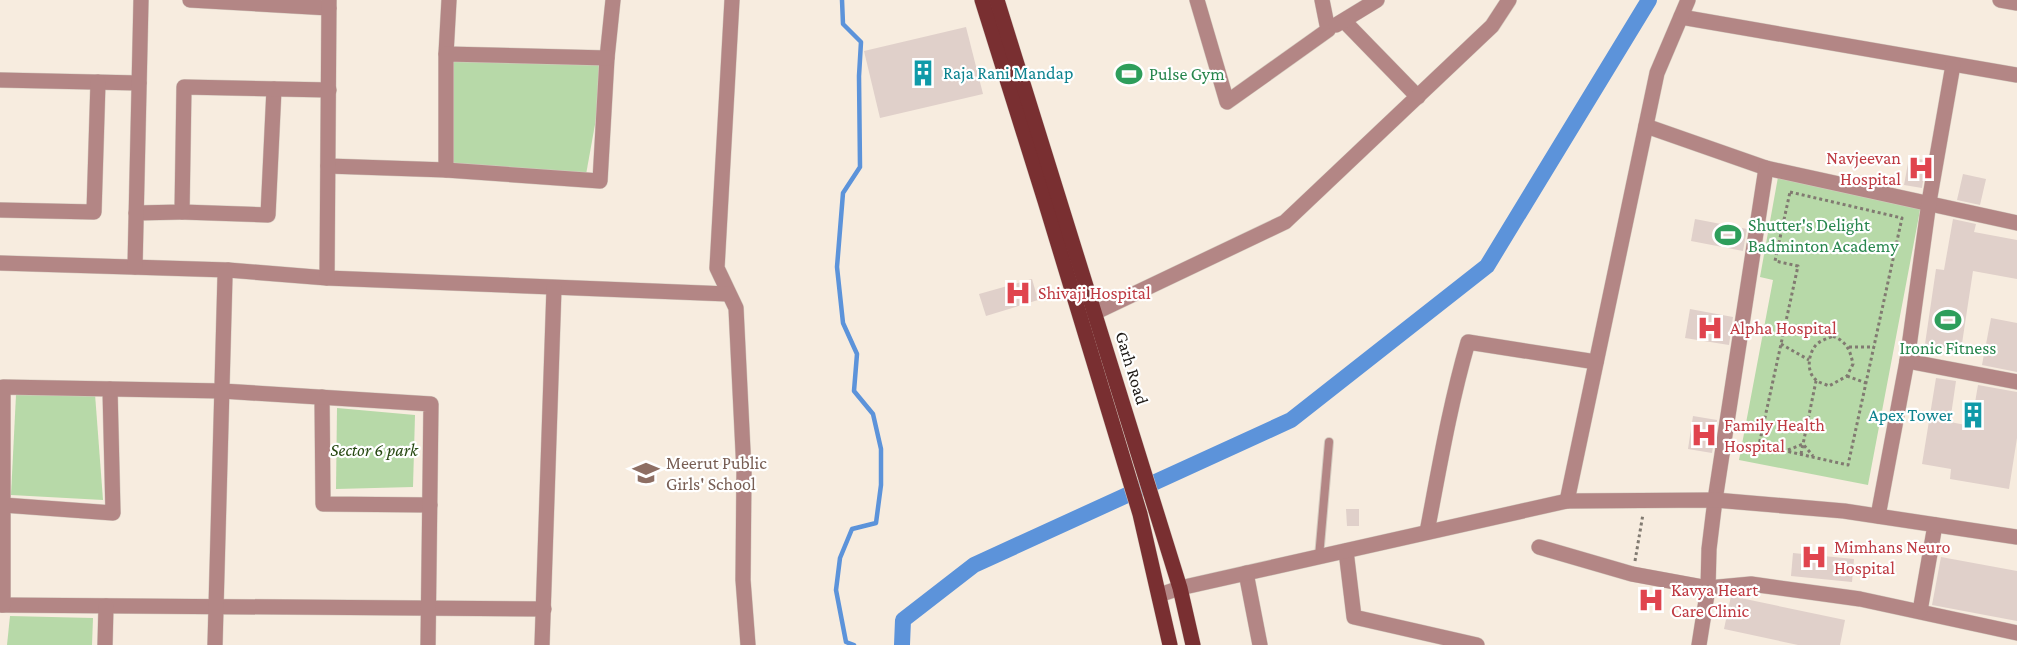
<svg xmlns="http://www.w3.org/2000/svg" width="2017" height="645" viewBox="0 0 2017 645" font-family="'Crimson Pro',serif">
<rect width="100%" height="100%" fill="#f7ecdf"/>
<g fill="#b7d9a8">
<polygon points="446,54 607,58 585,180 446,170"/>
<polygon points="1778,177 1921,205 1868,485 1739,460 1773,280 1760,277"/>
<polygon points="95,394 103,500 11,495 16,395"/>
<polygon points="337,408 415,415 413,487 336,489"/>
<polygon points="10,616 93,618 92,645 7,645"/>
</g>
<g fill="none" stroke-linecap="round" stroke-linejoin="round">
<polyline stroke="#5c93da" stroke-width="4.5" points="842,0 843,24 861,42 859,76 860,167 843,193 837,267 843,323 857,354 854,391 873,414 881,449 881,485 876,523 852,529 840,558 836,590 846,642 854,645"/>
<polyline stroke="#5c93da" stroke-width="16" points="902,645 903,620 974,565 1291,420 1487,266 1649,0"/>
</g>
<g fill="#e0d0ca">
<polygon points="966,27 983,94 880,118 864,51"/>
<polygon points="1909,158 1926,160 1922,188 1904,185"/>
<polygon points="1963,174 1986,179 1980,205 1957,200"/>
<polygon points="1695,219 1747,229 1743,251 1691,241"/>
<polygon points="1953,219 1976,224 1974,232 2017,240 2017,279 1973,271 1961,350 1925,344 1936,269 1944,270"/>
<polygon points="1032,279 1038,300 986,316 979,294"/>
<polygon points="1690,309 1733,317 1729,345 1685,338"/>
<polygon points="1991,318 2017,323 2017,372 1982,365"/>
<polygon points="1936,378 1956,381 1950,422 1971,426 1978,385 2017,392 2017,438 2009,489 1950,479 1951,469 1922,464"/>
<polygon points="1693,416 1717,420 1712,453 1688,449"/>
<polygon points="1346,509 1359,509 1359,526 1347,526"/>
<polygon points="1793,553 1854,559 1852,582 1791,576"/>
<polygon points="1941,557 2017,571 2017,621 1932,605"/>
<polygon points="1731,596 1845,620 1840,645 1798,645 1724,629"/>
</g>
<g fill="none" stroke-linecap="round" stroke-linejoin="round">
<g stroke="#d4cabf" stroke-width="10">
<polyline id="service" points="1319,557 1329,442"/>
</g>
<g stroke="#d4cabf" stroke-width="16">
<g id="minor">
<polyline points="190,0 329,8"/>
<polyline points="732,0 717,268 736,308 744,472 743,580 748,645"/>
<polyline points="1197,0 1227,102 1328,30 1322,0"/>
<polyline points="2000,0 2017,3"/>
<polyline points="1681,17 2017,75"/>
<polyline points="1344,21 1418,97"/>
<polyline points="1336,25 1377,0"/>
<polyline points="446,54 449,0"/>
<polyline points="0,80 139,83"/>
<polyline points="1646,126 1766,168 2017,223"/>
<polyline points="328,166 446,170 600,181 607,58 613,0"/>
<polyline points="446,170 446,54 607,58"/>
<polyline points="0,210 94,212 98,82"/>
<polyline points="182,212 268,215 274,89"/>
<polyline points="136,213 182,212 184,87 329,90"/>
<polyline points="0,263 228,270 327,278 728,294"/>
<polyline points="135,267 141,0"/>
<polyline points="327,278 329,0"/>
<polyline points="1094,313 1285,222 1492,26 1509,0"/>
<polyline points="1907,361 2017,382"/>
<polyline points="322,397 323,504 430,505"/>
<polyline points="3,505 113,513 110,389"/>
<polyline points="1878,516 1907,361 1929,202 1953,65"/>
<path d="M1427,532C1439,469 1450,404 1468,342L1596,362"/>
<polyline points="1539,547 1632,574 1708,588 1751,584 1860,599 2017,633"/>
<polyline points="1346,551 1354,617 1477,645"/>
<polyline points="1246,573 1260,645"/>
<polyline points="0,605 544,609"/>
<polyline points="3,605 3,387 222,391 431,404 428,645"/>
<polyline points="1920,611 1935,525"/>
<polyline points="105,645 106,606"/>
<polyline points="215,645 225,276 228,270"/>
<polyline points="542,645 554,288"/>
<polyline points="1699,645 1708,588 1709,549 1715,500 1766,168"/>
</g>
</g>
<g stroke="#d4cabf" stroke-width="16">
<g id="tertiary">
<polyline points="1567,501 1657,73 1688,0"/>
<polyline points="1159,595 1180,588 1567,501 1715,500 1844,511 2017,537"/>
</g>
</g>
<g stroke="#d4cabf" stroke-width="16">
<g id="primary">
<polyline points="982,0 1045,201 1140,514 1170,645"/>
<polyline points="997,0 1180,588 1193,645"/>
</g>
</g>
<g stroke="#817a71" stroke-width="3" stroke-dasharray="3 3" stroke-linecap="butt">
<polygon points="1790,192 1902,218 1848,465 1759,445 1798,266 1775,261"/>
<path d="M1833,336C1847,342 1850,350 1853,364L1847,376L1829,386C1825,384 1819,383 1816,380C1806,372 1808,354 1816,345C1821,340 1827,339 1833,336Z"/>
<polyline points="1781,344 1809,360"/>
<polyline points="1849,347 1874,347"/>
<polyline points="1847,376 1866,383"/>
<polyline points="1788,450 1803,444 1813,456"/>
<polyline points="1801,454 1816,381"/>
<polyline points="1635,561 1643,514"/>
</g>
<use href="#service" stroke="#b38685" stroke-width="8"/>
<use href="#minor" stroke="#b38685" stroke-width="15"/>
<use href="#tertiary" stroke="#b38685" stroke-width="15"/>
<use href="#primary" stroke="#792f31" stroke-width="15"/>
</g>
<defs>
<g id="building-bare" transform="scale(2.07)"><path d="M-4-6H4V6H1V3H-1V6H-4ZM-2.5-4.3h1.7v1.8h-1.7ZM.8-4.3h1.7v1.8H.8ZM-2.5-1h1.7V.8h-1.7ZM.8-1h1.7V.8H.8Z" fill="#0f9aa8" stroke="#fff" stroke-width="2.5" paint-order="stroke"/></g>
<g id="stadium-bare" transform="scale(2.07)"><path d="M0-5a6.5 5 0 1 0 0 10a6.5 5 0 1 0 0-10ZM-3.5-1.8h7v3.6h-7Z" fill="#2e9e5b" stroke="#fff" stroke-width="2.5" paint-order="stroke"/></g>
<g id="hospital-bare" transform="scale(2.07)"><path d="M-5-5h3v3.5h4V-5h3V5h-3V1.5h-4V5h-3Z" fill="#e0444e" stroke="#fff" stroke-width="2.5" paint-order="stroke"/></g>
<g id="school-bare" transform="scale(2.07)"><path d="M0-5L7-2L0 1L-7-2ZM-4 1L0 2.5L4 1V4Q0 6-4 4Z" fill="#8d6e63" stroke="#fff" stroke-width="2.5" paint-order="stroke"/></g>
</defs>
<g fill-rule="evenodd">
<use href="#building-bare" x="923" y="73"/>
<use href="#stadium-bare" x="1129" y="74"/>
<use href="#hospital-bare" x="1921" y="168"/>
<use href="#stadium-bare" x="1728" y="235"/>
<use href="#hospital-bare" x="1018" y="293"/>
<use href="#stadium-bare" x="1948" y="320"/>
<use href="#hospital-bare" x="1710" y="328"/>
<use href="#building-bare" x="1973" y="415"/>
<use href="#hospital-bare" x="1704" y="435"/>
<use href="#school-bare" x="646" y="473"/>
<use href="#hospital-bare" x="1814" y="557"/>
<use href="#hospital-bare" x="1651" y="600"/>
</g>
<g text-anchor="middle" stroke-width="4.5" stroke-linejoin="round" paint-order="stroke">
<g font-size="18" fill="#0d838f" stroke="#fff" text-anchor="start">
<text x="943" y="79">Raja Rani Mandap</text>
<text x="1953" y="421" text-anchor="end">Apex Tower</text>
</g>
<g font-size="18" fill="#27864d" stroke="#fff" text-anchor="start">
<text x="1149" y="80">Pulse Gym</text>
<text x="1748" y="231">Shutter's Delight<tspan x="1748" dy="21">Badminton Academy</tspan></text>
<text x="1948" y="354" text-anchor="middle">Ironic Fitness</text>
</g>
<g font-size="18" fill="#be3a42" stroke="#fff" text-anchor="start">
<text x="1901" y="164" text-anchor="end">Navjeevan<tspan x="1901" dy="21">Hospital</tspan></text>
<text x="1038" y="299">Shivaji Hospital</text>
<text x="1730" y="334">Alpha Hospital</text>
<text x="1724" y="431">Family Health<tspan x="1724" dy="21">Hospital</tspan></text>
<text x="1834" y="553">Mimhans Neuro<tspan x="1834" dy="21">Hospital</tspan></text>
<text x="1671" y="596">Kavya Heart<tspan x="1671" dy="21">Care Clinic</tspan></text>
</g>
<g font-size="18" fill="#1c1814" stroke="#fff">
<text transform="translate(1132 368) rotate(73)" y="6">Garh Road</text>
</g>
<g font-size="18" font-style="italic" fill="#274912" stroke="#fff">
<text x="374" y="456">Sector 6 park</text>
</g>
<g font-size="18" fill="#785e54" stroke="#fff" text-anchor="start">
<text x="666" y="469">Meerut Public<tspan x="666" dy="21">Girls' School</tspan></text>
</g>
</g>
</svg>
